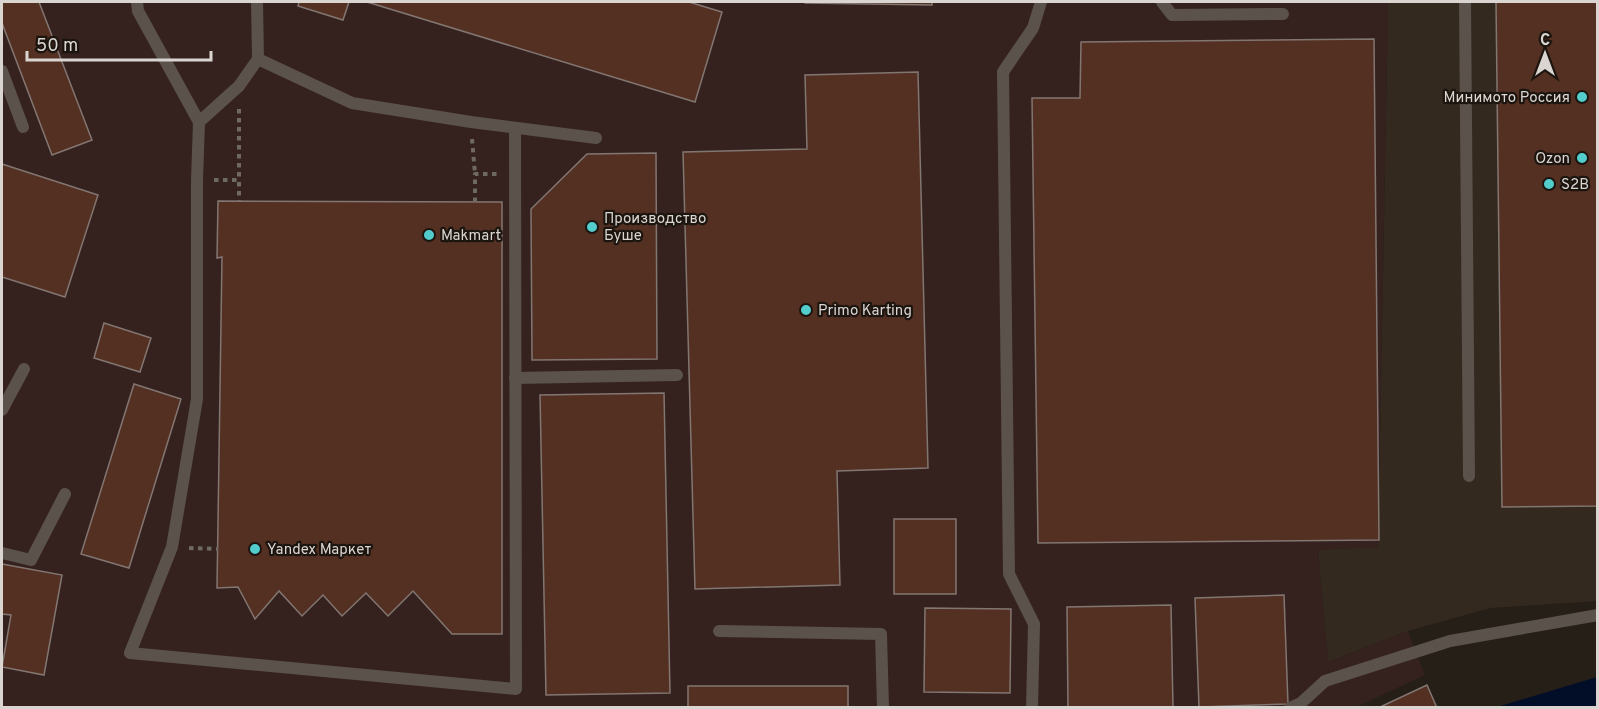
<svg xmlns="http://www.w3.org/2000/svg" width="1599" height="709" viewBox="0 0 1599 709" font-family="Overpass,sans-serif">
<rect width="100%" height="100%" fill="#261f18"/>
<polygon fill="#34291f" points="1388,2 1597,2 1597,601 1490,608 1408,631 1328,662 1318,550 1378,546"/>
<polygon fill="#35221f" points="2,2 1388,2 1378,547 1318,550 1328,662 1408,631 1425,675 1354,708 2,707"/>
<polygon fill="#020d28" points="1597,677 1597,707 1497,707"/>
<g fill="#543022" stroke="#827672" stroke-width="1.5">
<polygon points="2,2 39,2 92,140 52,155 2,23"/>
<polygon points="299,2 349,2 343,20 298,6"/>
<polygon points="367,2 689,2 722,12 695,102"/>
<polygon points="805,2 932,2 932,5 805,3"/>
<polygon points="1496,2 1598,2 1598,506 1502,507"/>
<polygon points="1374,39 1379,540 1038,543 1032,98 1080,98 1081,42"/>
<polygon points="918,72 928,468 837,471 840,585 695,589 683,152 807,149 805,75"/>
<polygon points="656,153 657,359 532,360 531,209 587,154"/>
<polygon points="2,164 98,195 65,297 2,277"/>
<polygon points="218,201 502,202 502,634 452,634 413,591 388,616 366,593 342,616 323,595 302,616 279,591 255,619 238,587 217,588 222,257 217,258"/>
<polygon points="104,323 151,338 140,372 94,358"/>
<polygon points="134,384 181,399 129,568 81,554"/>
<polygon points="664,393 670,693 546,695 540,395"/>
<rect x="894" y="519" width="62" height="75"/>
<polygon points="2,564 62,575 44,675 2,667 11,615 2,614"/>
<polygon points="1284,595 1288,704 1199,707 1195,598"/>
<polygon points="1171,605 1173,708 1068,708 1067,607"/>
<polygon points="925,608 1011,609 1010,693 924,692"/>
<polygon points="1427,685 1437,708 1378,708"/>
<rect x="688" y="686" width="160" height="22"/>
</g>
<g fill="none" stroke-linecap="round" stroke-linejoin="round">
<g stroke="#6f6963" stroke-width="4" stroke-dasharray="4.5 4.5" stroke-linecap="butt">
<polyline points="239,109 239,180"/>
<polyline points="472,139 475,174"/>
<polyline points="214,180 239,180 239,201"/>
<polyline points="475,202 475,174 497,174"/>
<polyline points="189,548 218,549"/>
</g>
<g stroke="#5b524b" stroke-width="12">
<polyline points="137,2 138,11 199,122 197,180 197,399 172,547 130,653 516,689 515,128"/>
<polyline points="257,2 258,59 352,103 471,122 596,138"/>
<polyline points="1162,2 1172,15 1283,14"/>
<polyline points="1465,2 1469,476"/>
<polyline points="2,71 23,127"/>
<polyline points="199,122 239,86 258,59"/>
<polyline points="515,378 677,375"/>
<polyline points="2,410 24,369"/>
<polyline points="2,553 31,560 65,494"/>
<polyline points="719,631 881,634 883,708"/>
<polyline points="1032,708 1034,624 1009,574 1003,72 1033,28 1041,2"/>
<polyline points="1290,708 1301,703 1325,681 1450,641 1598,615"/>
</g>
</g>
<g fill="#52cdcc" stroke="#1c150f" stroke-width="2">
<circle cx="1582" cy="97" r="6"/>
<circle cx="1582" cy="158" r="6"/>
<circle cx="1549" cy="184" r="6"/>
<circle cx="592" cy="227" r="6"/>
<circle cx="429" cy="235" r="6"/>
<circle cx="806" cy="310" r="6"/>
<circle cx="255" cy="549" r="6"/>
</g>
<g text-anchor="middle" stroke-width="4.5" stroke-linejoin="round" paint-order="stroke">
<g font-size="15" fill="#dad5d1" stroke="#1c150f" text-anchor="start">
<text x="1570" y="102" text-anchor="end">Минимото Россия</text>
<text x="1570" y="163" text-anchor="end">Ozon</text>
<text x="1561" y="189">S2B</text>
<text x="604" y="223">Производство<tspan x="604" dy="17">Буше</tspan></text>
<text x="441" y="240">Makmart</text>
<text x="818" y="315">Primo Karting</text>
<text x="267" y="554">Yandex Маркет</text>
</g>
</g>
<rect width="1599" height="709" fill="none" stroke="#dad5d1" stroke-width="6"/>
<g transform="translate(1545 54)" stroke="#1c150f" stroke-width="4.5" paint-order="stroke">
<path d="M0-4.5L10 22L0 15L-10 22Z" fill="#dad5d1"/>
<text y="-9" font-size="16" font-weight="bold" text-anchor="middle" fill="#dad5d1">С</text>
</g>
<path d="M27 51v9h184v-9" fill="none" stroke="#dad5d1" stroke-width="3"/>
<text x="36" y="51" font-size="18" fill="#dad5d1" stroke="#1c150f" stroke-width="4.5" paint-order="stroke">50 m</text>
</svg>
